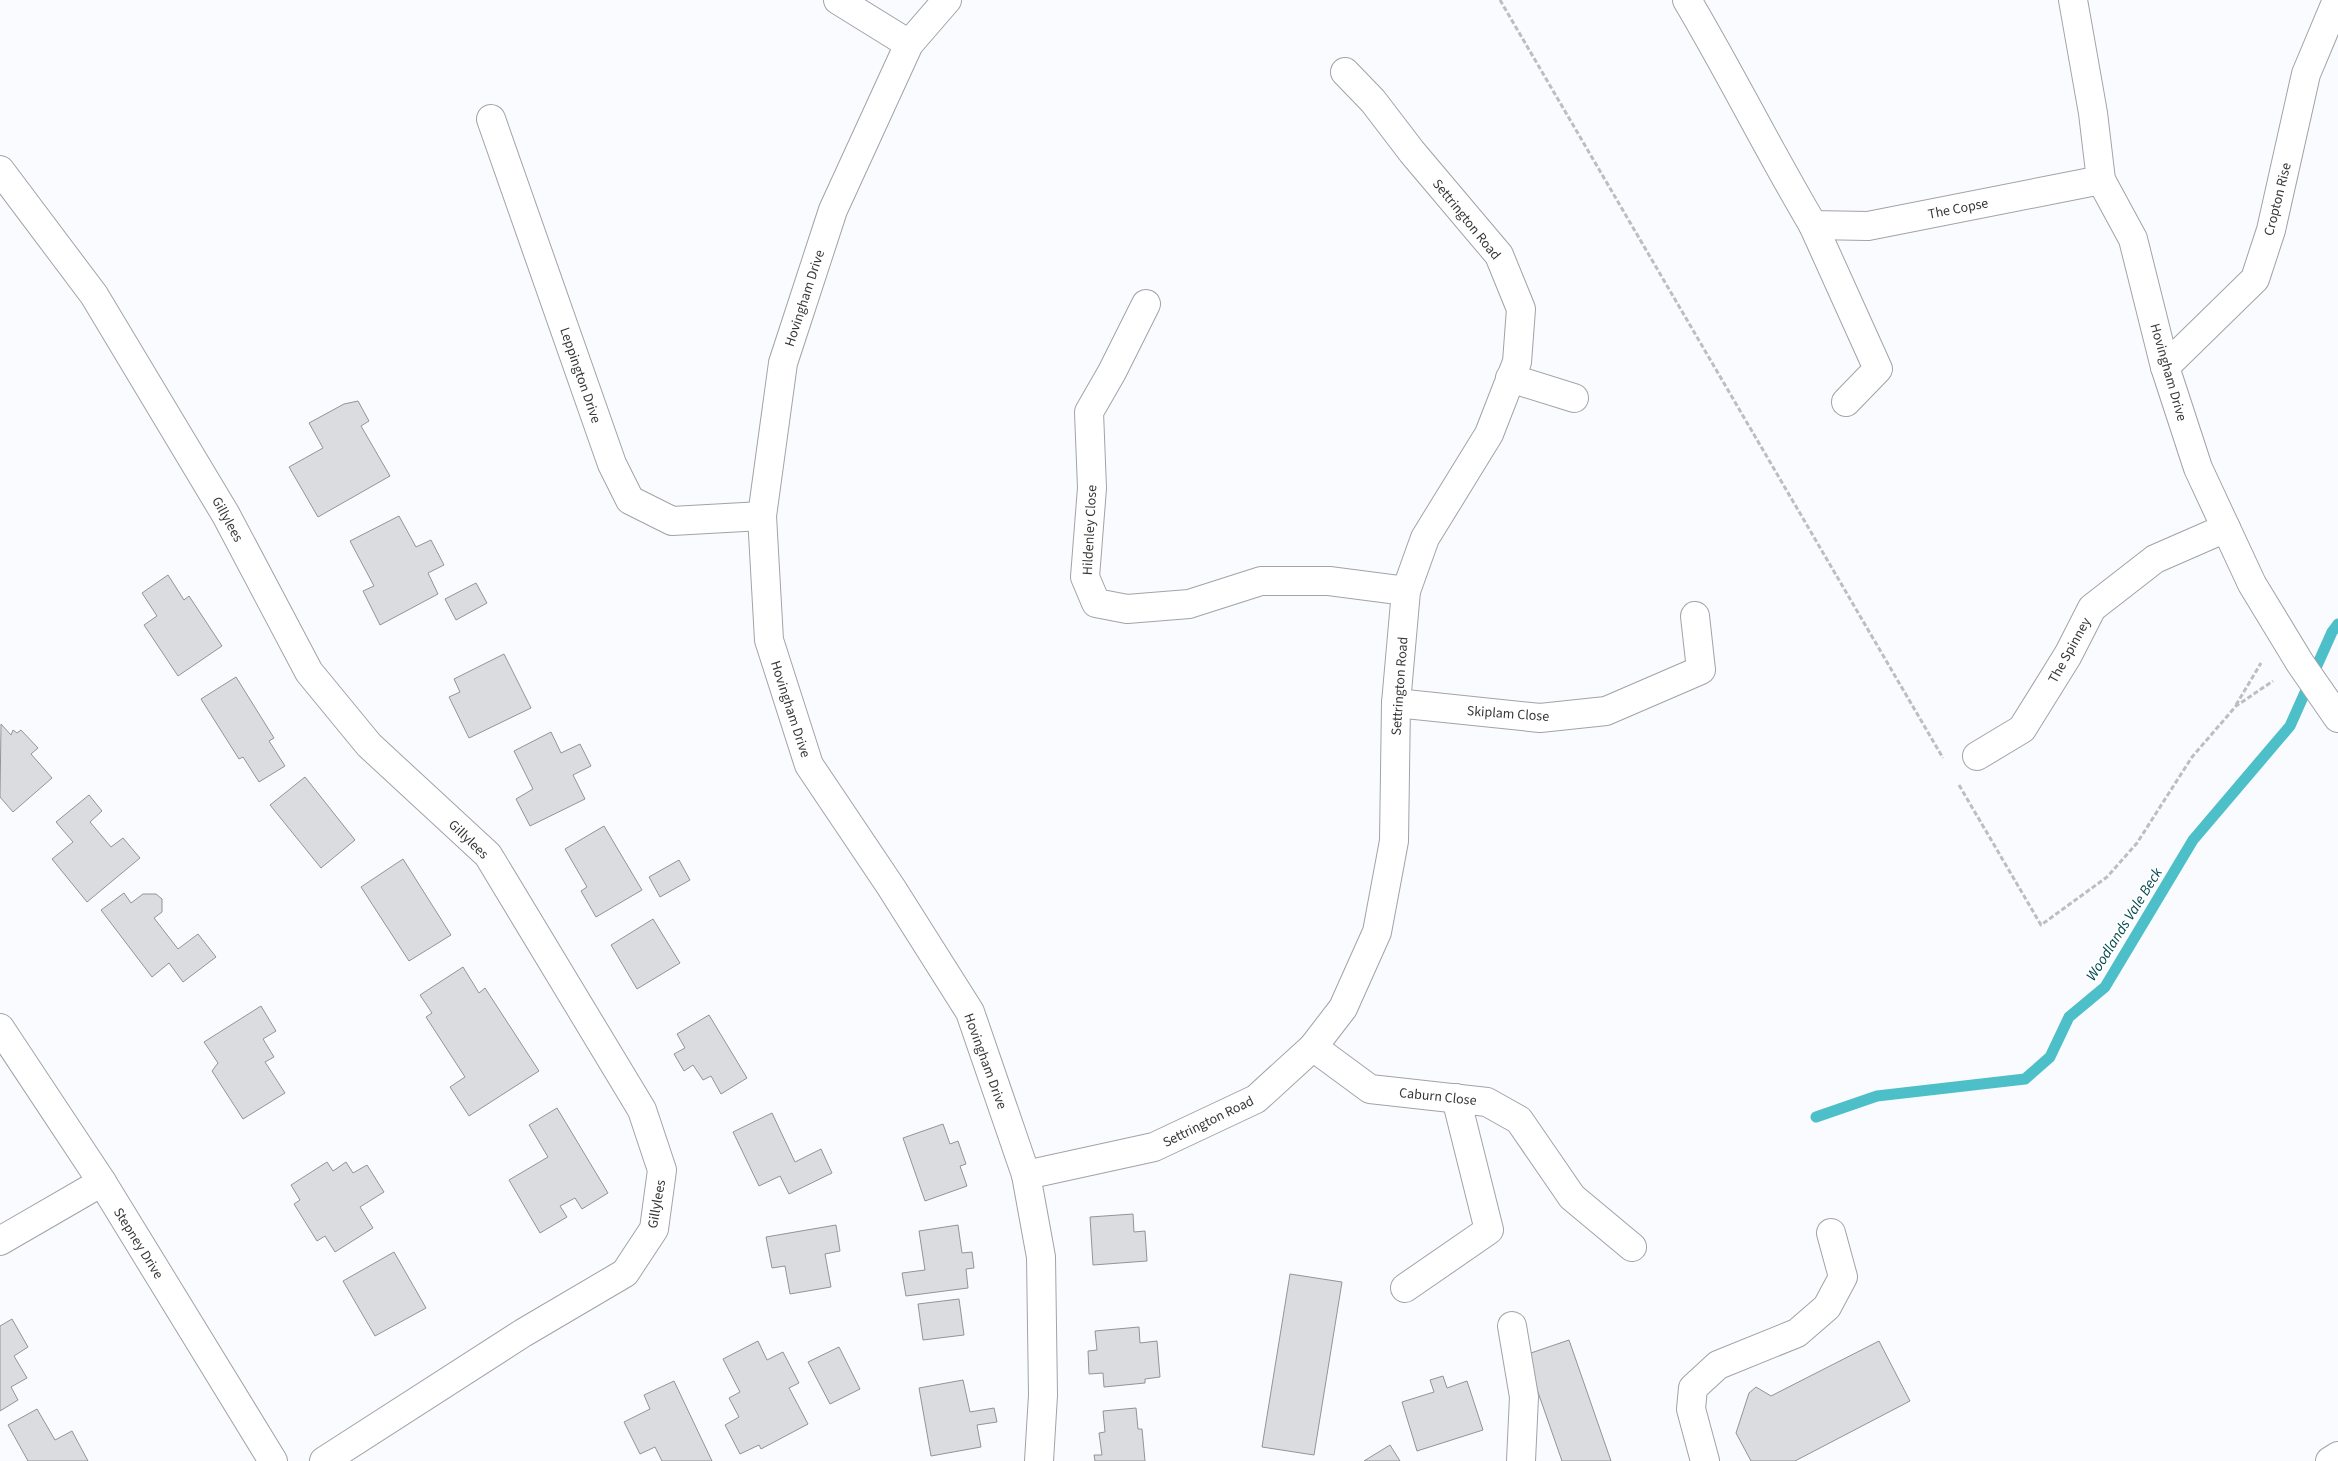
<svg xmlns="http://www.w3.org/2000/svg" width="2338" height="1461" viewBox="0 0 2338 1461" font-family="'Source Sans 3',sans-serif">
<rect width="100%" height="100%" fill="#f9fbff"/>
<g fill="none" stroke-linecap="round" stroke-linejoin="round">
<polyline stroke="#4cbfc8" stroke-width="11" points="1816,1117 1877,1096 2025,1079 2050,1057 2069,1017 2105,987 2193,840 2290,726 2332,632 2338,624"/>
</g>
<g fill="#dadce0" stroke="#929497">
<polygon points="358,401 369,421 361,426 390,476 318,517 289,467 323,448 309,423 344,404"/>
<polygon points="399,516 416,547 431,540 444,565 428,573 438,594 380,625 363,591 374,586 350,541"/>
<polygon points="168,575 184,600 189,596 222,646 178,676 144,625 157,616 142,593"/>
<polygon points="476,583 487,603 456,620 445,599"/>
<polygon points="504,654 531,708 469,738 449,697 460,692 454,679"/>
<polygon points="236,677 274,738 269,741 285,766 259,782 243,757 239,759 201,699"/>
<polygon points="1,724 11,735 13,730 17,733 21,730 38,748 31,754 52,778 13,812 0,797"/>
<polygon points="551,732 561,753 580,744 591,766 573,775 585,799 530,826 516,799 533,789 514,751"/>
<polygon points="305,777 355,840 321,868 270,805"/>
<polygon points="89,795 102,811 90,822 111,847 123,838 140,858 87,902 52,859 73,842 56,822"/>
<polygon points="604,826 642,890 596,917 581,891 587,887 565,849"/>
<polygon points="403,859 451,935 409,961 361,887"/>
<polygon points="679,860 690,880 660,897 649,877"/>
<polygon points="124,893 131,903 143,894 156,894 162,899 162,912 154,918 178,949 198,934 216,957 183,982 169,963 152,977 101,910"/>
<polygon points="653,919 680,963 637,989 611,945"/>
<polygon points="463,967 479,993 485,988 539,1071 469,1116 450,1087 465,1077 426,1017 432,1013 420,995"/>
<polygon points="261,1006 276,1031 263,1039 274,1057 265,1062 285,1093 243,1119 212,1071 218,1063 204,1042"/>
<polygon points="709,1015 747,1078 721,1094 711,1076 703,1080 693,1065 684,1071 674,1054 685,1048 677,1034"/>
<polygon points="557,1108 608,1193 582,1209 575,1198 560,1206 567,1217 540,1233 509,1180 548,1157 529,1125"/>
<polygon points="772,1113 795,1162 821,1149 832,1173 789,1194 780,1176 759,1186 733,1132"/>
<polygon points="943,1124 950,1144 958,1141 966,1164 960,1166 967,1186 925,1201 903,1138"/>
<polygon points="327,1162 333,1171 346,1162 353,1173 367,1165 384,1192 360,1207 373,1228 335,1252 325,1236 317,1241 294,1204 300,1200 291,1185"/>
<polygon points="1133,1214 1134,1232 1145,1231 1147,1261 1093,1265 1090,1217"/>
<polygon points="836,1225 840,1251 825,1254 831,1287 790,1294 785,1266 772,1268 766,1237"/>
<polygon points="958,1225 962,1253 972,1252 974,1268 966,1269 968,1288 906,1296 902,1273 925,1270 919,1231"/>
<polygon points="394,1252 426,1308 375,1336 343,1281"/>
<polygon points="1290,1274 1342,1282 1314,1455 1262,1447"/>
<polygon points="959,1299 964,1335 923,1340 918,1304"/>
<polygon points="12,1319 28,1347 14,1356 27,1378 11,1387 18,1400 0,1411 0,1326"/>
<polygon points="1139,1327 1140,1343 1157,1341 1160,1377 1145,1379 1145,1383 1104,1387 1103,1373 1089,1374 1088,1351 1097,1350 1095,1331"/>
<polygon points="1569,1340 1611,1461 1562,1461 1525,1355"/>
<polygon points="758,1341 767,1360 783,1352 799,1383 789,1388 808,1424 761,1449 759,1445 740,1454 725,1425 739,1417 729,1398 740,1392 723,1359"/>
<polygon points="1879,1341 1910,1401 1795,1461 1751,1461 1736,1433 1749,1393 1756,1387 1771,1396"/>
<polygon points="839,1347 860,1389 830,1404 808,1362"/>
<polygon points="1443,1376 1447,1388 1467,1381 1483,1430 1417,1451 1402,1402 1434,1392 1430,1380"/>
<polygon points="963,1380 970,1412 994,1408 997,1422 977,1425 981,1447 931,1456 919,1388"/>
<polygon points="674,1381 712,1461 662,1461 655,1447 640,1454 624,1422 650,1409 644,1395"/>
<polygon points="1136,1408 1138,1429 1142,1429 1145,1461 1095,1461 1094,1455 1102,1455 1099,1433 1105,1432 1103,1411"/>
<polygon points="37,1409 55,1440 72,1431 88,1461 28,1461 8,1425"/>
<polygon points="1390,1445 1400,1461 1364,1461"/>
</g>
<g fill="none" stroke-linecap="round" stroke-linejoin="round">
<g stroke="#a1a3a7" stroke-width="30">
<g id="minor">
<polyline points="838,0 909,44"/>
<polyline points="947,0 909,44 833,210 783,363 762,516 769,640 809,765 891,887 970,1012 1026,1175 1041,1257 1043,1395 1039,1461"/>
<path d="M1687,0C1731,74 1769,151 1813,225L1868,226L2101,180"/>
<polyline points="2073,0 2093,113 2101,180 2133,239 2165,367 2198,468 2252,584 2300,663 2338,718"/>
<polyline points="491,119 612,464 630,500 672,521 762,516"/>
<polyline points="0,170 94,295 226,515 309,672 369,745 488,855 642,1110 662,1170 654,1229 625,1273 523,1333 324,1461"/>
<polyline points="1813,225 1878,369 1846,402"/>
<polyline points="1146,304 1112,372 1089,412 1092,488 1085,577 1096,603 1127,609 1189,604 1261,581 1329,581 1406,591"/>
<polyline points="2165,367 2255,279 2271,230 2306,74 2337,0"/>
<polyline points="1510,378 1574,398"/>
<polyline points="1396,703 1540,718 1606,711 1701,670 1695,616"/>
<polyline points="1977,756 2022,729 2068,655 2092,608 2155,559 2226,528"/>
<polyline points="0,1028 102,1182 273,1461"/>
<polyline points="1313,1047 1370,1089 1487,1102 1519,1120 1572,1197 1632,1247"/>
<polyline points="1026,1175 1154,1147 1256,1099 1313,1047 1343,1008 1377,932 1394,841 1396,703 1406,591 1425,538 1489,434 1517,362 1521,309 1499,255 1412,152 1373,101 1345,72"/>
<polyline points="0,1241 102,1182"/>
<polyline points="1405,1288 1489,1230 1456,1098"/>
<polyline points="1512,1326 1524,1397 1521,1461"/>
<polyline points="1705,1461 1691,1409 1693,1388 1718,1365 1797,1333 1827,1307 1843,1277 1831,1233"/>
<polyline points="2330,1461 2338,1456"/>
</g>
</g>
<g stroke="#bdbec1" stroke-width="3" stroke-dasharray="5 2.5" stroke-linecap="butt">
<polyline points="1500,0 1943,758"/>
<polyline points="2236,705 2261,663"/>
<polyline points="1959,785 2041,925 2107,877 2137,843 2192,757 2236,706 2273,681"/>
</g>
<use href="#minor" stroke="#fff" stroke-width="28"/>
</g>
<g text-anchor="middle" stroke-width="4" stroke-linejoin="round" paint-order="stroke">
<g font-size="14" fill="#373839" stroke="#fff">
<text transform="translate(2277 199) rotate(-76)" y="5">Cropton Rise</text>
<text transform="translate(1958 208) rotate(-11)" y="5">The Copse</text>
<text transform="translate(1467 219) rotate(51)" y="5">Settrington Road</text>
<text transform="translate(804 298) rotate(-72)" y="5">Hovingham Drive</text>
<text transform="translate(2169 372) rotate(74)" y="5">Hovingham Drive</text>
<text transform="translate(581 375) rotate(71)" y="5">Leppington Drive</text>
<text transform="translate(228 519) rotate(61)" y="5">Gillylees</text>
<text transform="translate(1089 530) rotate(-87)" y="5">Hildenley Close</text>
<text transform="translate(2069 650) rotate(-61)" y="5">The Spinney</text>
<text transform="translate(1399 686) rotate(-86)" y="5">Settrington Road</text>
<text transform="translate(791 709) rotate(72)" y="5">Hovingham Drive</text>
<text transform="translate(1508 713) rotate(4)" y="5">Skiplam Close</text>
<text transform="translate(469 839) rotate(44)" y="5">Gillylees</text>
<text transform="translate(986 1061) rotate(70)" y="5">Hovingham Drive</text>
<text transform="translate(1438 1096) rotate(6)" y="5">Caburn Close</text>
<text transform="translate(1208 1121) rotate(-26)" y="5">Settrington Road</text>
<text transform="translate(656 1204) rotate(-80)" y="5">Gillylees</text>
<text transform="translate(139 1243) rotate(58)" y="5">Stepney Drive</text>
</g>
<g font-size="15" font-style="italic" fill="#00494e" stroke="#fff">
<text transform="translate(2124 924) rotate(-58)" y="5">Woodlands Vale Beck</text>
</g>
</g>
</svg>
